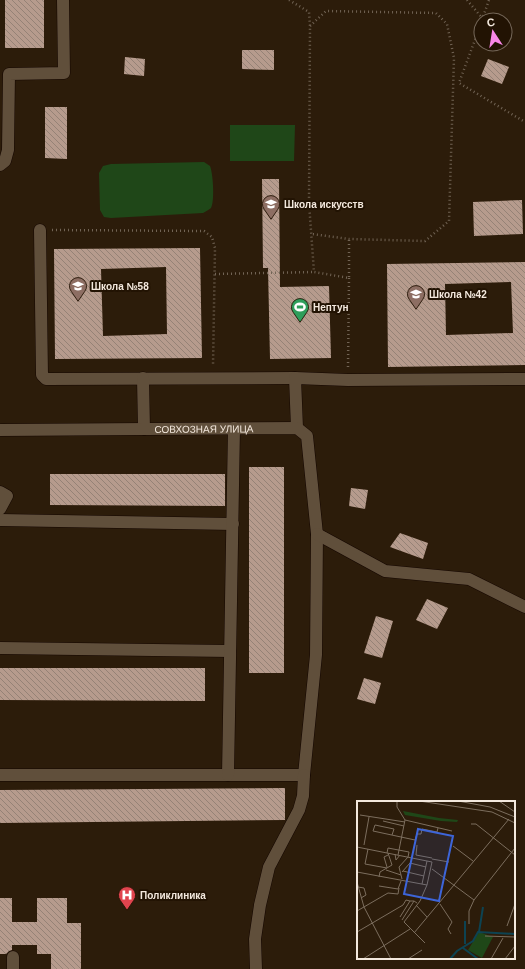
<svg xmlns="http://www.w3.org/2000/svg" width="525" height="969" viewBox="0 0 525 969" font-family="Arial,sans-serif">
<defs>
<pattern id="building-back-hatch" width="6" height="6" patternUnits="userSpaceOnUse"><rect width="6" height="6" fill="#b69b8d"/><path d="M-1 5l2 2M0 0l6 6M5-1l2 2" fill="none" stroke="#958276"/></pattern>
</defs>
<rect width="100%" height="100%" fill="#2c1c0a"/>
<g fill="#1f4718">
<polygon points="230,125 295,125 294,161 230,161"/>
<path d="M204,162L210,166C213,173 215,201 211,208C209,210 206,211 203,213L111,218L104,217L100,210L99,173L103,166L111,164Z"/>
</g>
<g fill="url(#building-back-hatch)" fill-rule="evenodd">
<rect x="5" y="0" width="39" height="48"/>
<polygon points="242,50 274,50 274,70 242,69"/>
<polygon points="125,57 145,59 144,76 124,74"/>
<polygon points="488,59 509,67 502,84 481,76"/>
<polygon points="45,107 67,107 67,159 45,158"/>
<polygon points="262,179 279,179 280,287 329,286 331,358 270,359 268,268 263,268"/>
<polygon points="522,200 523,234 474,236 473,202"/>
<path d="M200,248L202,358L55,359L54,249ZM166,267L167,334L103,336L101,269Z"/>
<path d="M525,262V365L388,367L387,264ZM511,282L513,333L446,335L445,284Z"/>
<rect x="249" y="467" width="35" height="206"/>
<polygon points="50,474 225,474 225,506 50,505"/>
<polygon points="351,488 368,490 365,509 349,506"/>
<polygon points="400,533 428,543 423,559 390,547"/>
<polygon points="427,599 448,608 437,629 416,620"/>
<polygon points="376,616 393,621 382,658 364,653"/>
<polygon points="0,668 205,668 205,701 0,700"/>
<polygon points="364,678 381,683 375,704 357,699"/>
<polygon points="285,788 285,820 0,823 0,790"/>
<polygon points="0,898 12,898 12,922 37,922 37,898 67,898 67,923 81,923 81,969 51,969 51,954 37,954 37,945 12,945 12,950 9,951 6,954 0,954"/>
</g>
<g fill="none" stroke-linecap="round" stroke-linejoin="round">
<g stroke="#140600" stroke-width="13">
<g id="minor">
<polyline points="0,165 5,161 8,150 9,74 64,73 63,0"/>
<polyline points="40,230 42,375 46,379 295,378"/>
<polyline points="143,378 144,429"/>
<polyline points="297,428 295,378 348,380 525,379"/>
<path id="s1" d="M0,430L297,428L307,436L317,534L316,655L304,775H0"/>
<polyline points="0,492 7,496 0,509"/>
<polyline points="0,520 233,524"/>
<polyline points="317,534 385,571 469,579 525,607"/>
<polyline points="0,648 230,651"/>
<polyline points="228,775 234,428"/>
<polyline points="13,969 13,957"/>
<polyline points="256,969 255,939 260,905 269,867 299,810 303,796 304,775"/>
</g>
</g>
<g stroke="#726455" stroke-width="2.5" stroke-dasharray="1 3" stroke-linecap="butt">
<polyline points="289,0 309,12 310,26 309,203 314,272 349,278 349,239"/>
<polyline points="467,0 483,19"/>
<polyline points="482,20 489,0"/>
<polyline points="481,24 459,83 525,122"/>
<polyline points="310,26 326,11 436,13 447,24 454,58 449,221 425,241 349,239 312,234"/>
<polyline points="52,230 204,231 212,237 215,248 213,366"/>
<polyline points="215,274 314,272"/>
<polyline points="348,367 349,278"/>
</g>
<use href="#minor" stroke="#604f3b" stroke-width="12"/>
</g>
<defs>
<g id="school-pin" transform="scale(0.9)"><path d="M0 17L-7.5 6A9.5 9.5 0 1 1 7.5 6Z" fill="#8d6e63" stroke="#221303"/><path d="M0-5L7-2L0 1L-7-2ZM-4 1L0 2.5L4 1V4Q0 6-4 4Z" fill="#fff"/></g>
<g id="stadium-pin" transform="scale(0.9)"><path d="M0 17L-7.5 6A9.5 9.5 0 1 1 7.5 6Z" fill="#2e9e5b" stroke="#221303"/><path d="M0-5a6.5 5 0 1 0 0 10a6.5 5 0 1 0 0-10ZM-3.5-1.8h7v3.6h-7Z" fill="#fff"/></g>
<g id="hospital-pin" transform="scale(0.9)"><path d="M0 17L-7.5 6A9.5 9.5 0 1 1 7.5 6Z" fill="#e0444e" stroke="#221303"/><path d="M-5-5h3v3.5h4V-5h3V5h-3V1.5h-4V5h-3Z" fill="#fff"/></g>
</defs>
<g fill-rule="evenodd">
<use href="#school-pin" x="271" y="204"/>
<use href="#school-pin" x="78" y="286"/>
<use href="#school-pin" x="416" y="294"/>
<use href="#stadium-pin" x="300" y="307"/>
<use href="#hospital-pin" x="127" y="895"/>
</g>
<g text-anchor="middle" stroke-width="4" stroke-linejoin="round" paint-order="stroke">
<g font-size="10" font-weight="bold" fill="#f3e8dd" stroke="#221303" text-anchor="start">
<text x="284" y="208">Школа искусств</text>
<text x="91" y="290">Школа №58</text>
<text x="429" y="298">Школа №42</text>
<text x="313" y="311">Нептун</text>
<text x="140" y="899">Поликлиника</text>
</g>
<g font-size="10" fill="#f3e8dd" stroke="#221303">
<text dy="4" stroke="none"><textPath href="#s1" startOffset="204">СОВХОЗНАЯ УЛИЦА</textPath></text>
</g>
</g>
<g transform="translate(357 801)">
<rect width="158" height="158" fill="#2c1c0a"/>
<path d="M46,10L82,17L101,19L100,21L84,20L48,14ZM122,131L136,136L125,157L111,149Z" fill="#1f4718"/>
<path fill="none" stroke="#0d4352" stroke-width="2" d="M108,120V143M122,131L126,106M106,147L121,158M93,158L100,150L116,140L121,131L158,133"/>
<path fill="none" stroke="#7c6e5e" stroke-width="1" d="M40,0V6L48,19L41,54M62,0L135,11L158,22M101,0L133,6L158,16M142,0L158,11M3,14L48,21M48,19L95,30M26,20L47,25M114,23H119L158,54M35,34L37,28L18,24L16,30L58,39L60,33H64L65,28L80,31L81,27M7,44L12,16M60,44L59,54L75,57M96,45L116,60M0,46L75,61M11,48L8,63L30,67M30,52L31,47L52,51L51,56L42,66L44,74M38,53L39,59L43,54M75,58L92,61M30,66L27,56L31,54M75,68L117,99M29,69L44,74L45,78M46,70L67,75M0,71L70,84L75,61M45,71L53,62L69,66M22,76L23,71L35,64L31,52M0,81L7,106L34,158M65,83L70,60M22,85L41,88L44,80M1,86L7,87L9,94L4,97M83,103L95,121L91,128L94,133M59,104L70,116M0,110L31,92L41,93L42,87M43,116L53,100H57M45,119L57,100L60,102M112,123V110L117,99L158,47M150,125L158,103M0,131L46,104L49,99L53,100M57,132L152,18M128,135L158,136M68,142L47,121L63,100L70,84M6,158L53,128M51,158L65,149M134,158L146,137M148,158L158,145"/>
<path fill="#3d65d9" fill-opacity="0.15" stroke="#3d65d9" stroke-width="2" d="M61,28L96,35L82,100L47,93Z"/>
<rect width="158" height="158" fill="none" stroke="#f3e8dd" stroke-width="2"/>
</g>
<g transform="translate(493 32) rotate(348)"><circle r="19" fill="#221303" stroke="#76685a"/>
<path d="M0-3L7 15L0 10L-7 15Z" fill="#f987e8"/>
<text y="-6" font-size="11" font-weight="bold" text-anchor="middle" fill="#f3e8dd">С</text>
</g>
</svg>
